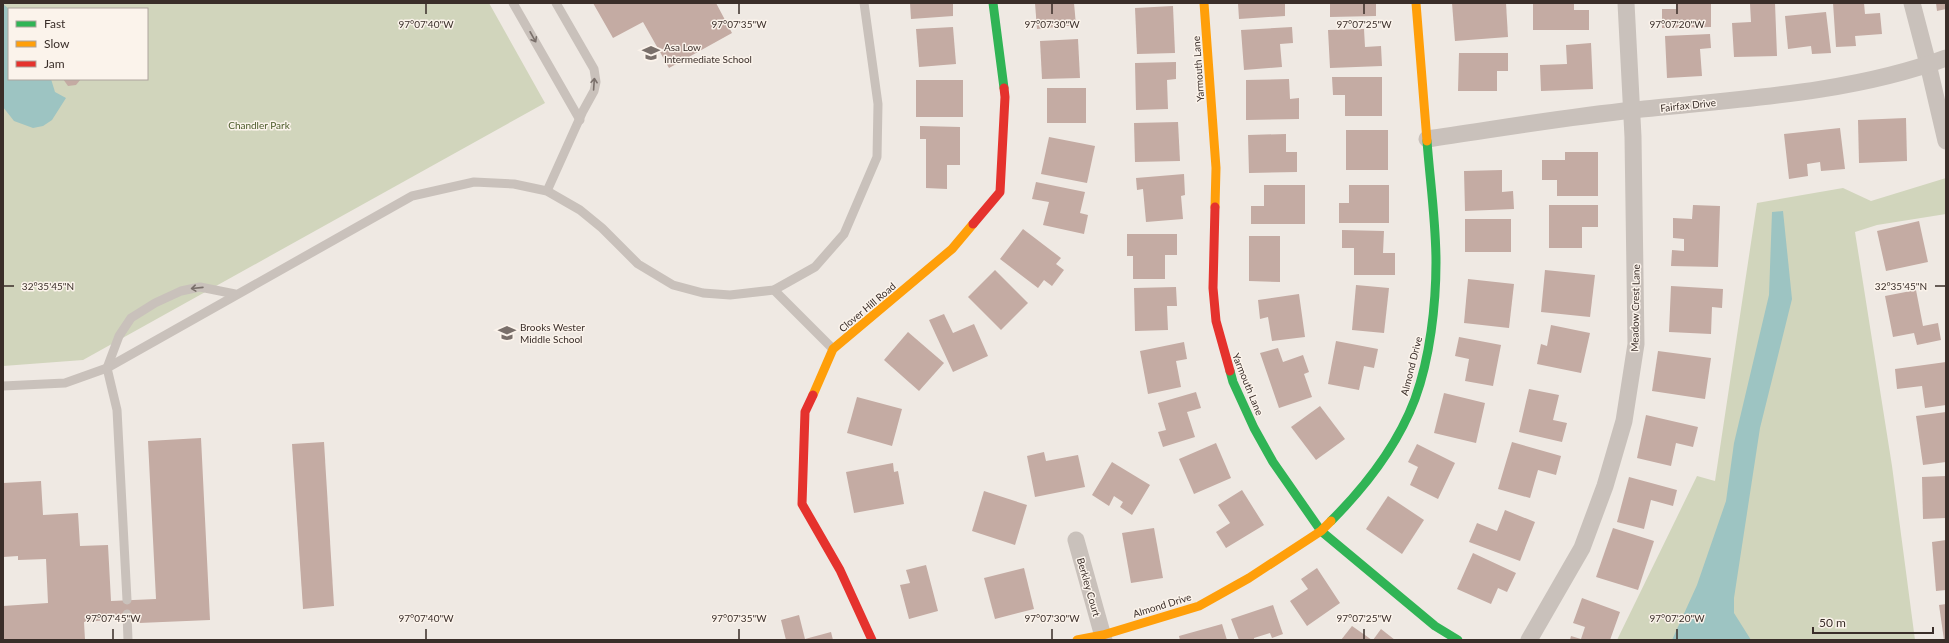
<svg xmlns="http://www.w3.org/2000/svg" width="1949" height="643" viewBox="0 0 1949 643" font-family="Lato,sans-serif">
<rect width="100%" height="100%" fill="#efe9e3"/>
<g fill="#d1d5bc" fill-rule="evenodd">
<path d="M3,3H489L545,103L83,360L3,366ZM9,9H147V79H9Z"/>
<polygon points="1946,178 1946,214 1877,225 1855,232 1892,466 1915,640 1617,640 1697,476 1715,481 1757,203 1843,188 1871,201"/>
</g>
<g fill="#9dc4c2">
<polygon points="3,4 9,9 9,79 51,79 55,92 66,98 52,120 43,126 33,128 14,121 3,107"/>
<polygon points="1783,211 1792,299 1760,428 1734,598 1734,613 1751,640 1672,640 1697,585 1726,501 1734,443 1769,295 1772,212"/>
</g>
<g fill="#c4aba3">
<polygon points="593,3 716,3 732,33 669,68 643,22 613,38"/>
<polygon points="910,3 953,3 953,16 911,19"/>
<polygon points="1035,3 1074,3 1076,25 1037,29"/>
<polygon points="1238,3 1285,3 1285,16 1239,19"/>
<polygon points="1330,3 1376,3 1376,16 1330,17"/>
<polygon points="1452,3 1506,3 1508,37 1455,41"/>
<polygon points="1533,3 1574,3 1574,10 1589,10 1589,30 1533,30"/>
<polygon points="1676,3 1711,3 1711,27 1662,28 1662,9 1676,9"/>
<polygon points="1775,3 1777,56 1734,57 1732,23 1751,22 1750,4"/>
<polygon points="1833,3 1864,3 1865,14 1880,13 1882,34 1855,36 1856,46 1836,47"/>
<polygon points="1936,3 1946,3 1946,9 1937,11"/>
<polygon points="1173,6 1175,53 1137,54 1135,8"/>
<polygon points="1826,12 1831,53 1812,54 1811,46 1788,49 1785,16"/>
<polygon points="953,27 956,64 919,67 916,29"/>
<polygon points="1292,27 1293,43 1280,44 1282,67 1244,70 1241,30"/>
<polygon points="1364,29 1365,47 1381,46 1382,66 1330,68 1328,30"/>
<polygon points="1710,34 1711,48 1700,49 1702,76 1667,78 1665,36"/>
<polygon points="1078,39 1080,78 1042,79 1040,41"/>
<polygon points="1591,43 1593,89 1541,91 1540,65 1567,64 1566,45"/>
<polygon points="1459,53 1508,53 1508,71 1497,71 1497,91 1458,91"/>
<polygon points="1176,62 1176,79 1167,80 1168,109 1136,110 1135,63"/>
<polygon points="1332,77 1382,77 1382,116 1345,116 1345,95 1333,95"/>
<polygon points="63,79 81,79 76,85 68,86"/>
<polygon points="1289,79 1290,99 1299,98 1299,119 1246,120 1246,80"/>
<rect x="916" y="80" width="47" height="37"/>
<rect x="1047" y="88" width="39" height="35"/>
<polygon points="1906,118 1907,161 1859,163 1858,120"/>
<polygon points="1178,122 1180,161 1135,162 1134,123"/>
<polygon points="920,126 960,127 960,165 947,165 947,189 926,188 926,139 920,139"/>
<polygon points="1840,128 1845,169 1821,171 1820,162 1807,164 1808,176 1789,179 1784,134"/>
<rect x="1346" y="130" width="42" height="40"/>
<polygon points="1286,134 1286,152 1297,152 1297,172 1249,173 1248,135"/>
<polygon points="1049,137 1095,146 1087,183 1041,174"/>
<polygon points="1565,152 1598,152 1598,196 1557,196 1557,180 1542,180 1542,160 1565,160"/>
<polygon points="1502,170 1502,192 1513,191 1514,209 1465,211 1464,171"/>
<polygon points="1184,174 1185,195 1181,196 1183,219 1146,222 1143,189 1137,190 1136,178"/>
<polygon points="1036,182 1085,192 1080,213 1088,215 1084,234 1043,225 1049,202 1032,199"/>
<polygon points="1264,185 1305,185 1305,224 1251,224 1251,206 1264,206"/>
<polygon points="1349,185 1389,185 1389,223 1339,223 1339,203 1349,203"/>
<polygon points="1549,205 1598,205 1598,227 1582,227 1582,248 1549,248"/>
<polygon points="1693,205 1720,206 1718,267 1671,266 1672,250 1684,251 1684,239 1673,238 1673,218 1692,219"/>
<rect x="1465" y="219" width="46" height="33"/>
<polygon points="1919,221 1928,262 1886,271 1877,231"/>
<polygon points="1023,229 1061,258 1056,264 1064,270 1052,286 1044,280 1038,288 1000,259"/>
<polygon points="1342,230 1384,231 1383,253 1395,253 1395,275 1354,275 1354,248 1342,248"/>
<polygon points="1127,234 1177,234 1177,255 1165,255 1165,279 1133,279 1133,256 1127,256"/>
<polygon points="1249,236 1280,236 1280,282 1249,281"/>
<polygon points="995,270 1028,303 1001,330 968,297"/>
<polygon points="1545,270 1595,275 1590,317 1541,312"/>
<polygon points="1468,279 1514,284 1509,328 1464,323"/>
<polygon points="1356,285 1389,288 1384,333 1352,330"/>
<polygon points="1671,286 1723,289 1722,308 1712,307 1711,334 1669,332"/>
<polygon points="1176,287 1177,306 1167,306 1168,330 1135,331 1134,288"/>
<polygon points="1916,290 1923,326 1938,323 1941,340 1917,345 1914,333 1893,337 1885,296"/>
<polygon points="1299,294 1305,337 1272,341 1268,317 1260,319 1258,300"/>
<polygon points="944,314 953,333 974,324 988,356 953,372 929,320"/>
<polygon points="1551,325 1590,333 1581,373 1537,364 1541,344 1547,346"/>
<polygon points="908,332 944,363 919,391 884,360"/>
<polygon points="1459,337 1501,345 1493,386 1465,381 1469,359 1455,356"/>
<polygon points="1336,341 1378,349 1374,368 1364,366 1359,390 1328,384"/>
<polygon points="1184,342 1187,359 1176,361 1181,387 1148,394 1140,351"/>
<polygon points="1278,348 1283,362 1303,355 1309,372 1304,374 1312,397 1279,408 1260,353"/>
<polygon points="1658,351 1711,358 1705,399 1652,391"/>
<polygon points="1946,362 1946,405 1925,408 1922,386 1897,389 1895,369"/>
<polygon points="1529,389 1559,395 1553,420 1567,423 1562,442 1519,432"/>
<polygon points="1196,392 1201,408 1187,412 1195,437 1163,447 1158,432 1166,430 1158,403"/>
<polygon points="1444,393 1485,403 1476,443 1434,433"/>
<polygon points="857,397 902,409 892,446 847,433"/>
<polygon points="1320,406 1345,439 1316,460 1291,427"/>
<polygon points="1946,412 1946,462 1923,465 1916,416"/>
<polygon points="1646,415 1698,427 1693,447 1676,443 1671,466 1637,458"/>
<polygon points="201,438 210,620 139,623 139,614 109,615 109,620 84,622 85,640 3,640 3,606 48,603 46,559 18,560 18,556 3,557 3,483 41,481 43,515 78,513 80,546 108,545 111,601 156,599 148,441"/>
<polygon points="324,442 334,606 303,609 292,444"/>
<polygon points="1512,442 1561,456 1556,475 1538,470 1530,498 1498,489"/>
<polygon points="1216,443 1231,478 1194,494 1179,459"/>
<polygon points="1417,444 1455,463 1438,499 1410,485 1418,467 1408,462"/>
<polygon points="1044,452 1046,461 1078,455 1085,487 1035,497 1027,456"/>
<polygon points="1112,462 1150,485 1132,515 1120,507 1123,502 1114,496 1109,506 1092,495"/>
<polygon points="893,463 894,472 898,471 904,504 854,513 846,472"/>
<polygon points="1946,476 1946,518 1923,519 1922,477"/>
<polygon points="1629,477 1677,490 1673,506 1651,500 1644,529 1617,522"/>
<polygon points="1242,490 1264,525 1226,548 1216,532 1230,523 1218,505"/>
<polygon points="984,491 1027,505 1015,545 972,531"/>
<polygon points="1388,496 1424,520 1402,554 1366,529"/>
<polygon points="1505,510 1535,522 1520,561 1469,542 1477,523 1497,531"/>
<polygon points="1154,528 1163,578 1131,583 1122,533"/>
<polygon points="1613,528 1654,541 1638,590 1596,577"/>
<polygon points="1946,540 1946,590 1936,591 1932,542"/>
<polygon points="1473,553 1516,573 1507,592 1498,588 1491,604 1457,589"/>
<polygon points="926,565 938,611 909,619 900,585 910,583 906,570"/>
<polygon points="1024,568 1034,609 995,619 984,578"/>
<polygon points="1317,568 1340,603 1307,626 1290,601 1308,589 1301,579"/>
<polygon points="1582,598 1620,612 1610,640 1570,640 1571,636 1581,639 1585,627 1573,623"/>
<polygon points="1946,604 1946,640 1944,640 1939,605"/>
<polygon points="1273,605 1283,634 1272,638 1270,633 1254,638 1254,640 1239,640 1231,619"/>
<polygon points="799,615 805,639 831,632 833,640 786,640 781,620"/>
<polygon points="1222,624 1227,640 1180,640 1179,636"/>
<polygon points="1352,626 1372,640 1341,640"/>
<polygon points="1381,629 1395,640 1373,640"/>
</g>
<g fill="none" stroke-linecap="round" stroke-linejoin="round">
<g stroke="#c9c1bb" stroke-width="9">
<polyline points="513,3 580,120"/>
<polyline points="547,191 583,111 594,91 596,82 594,69 556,3"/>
<polyline points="774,290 833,349"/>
<polyline points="3,386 65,383 107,368 412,196 474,182 514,184 547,191 580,210 602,228 638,264 673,285 703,293 730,295 774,290 815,267 844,234 877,157 878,104 864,3"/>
<polyline points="127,600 117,410 107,368 119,336 131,318 155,303 181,291 200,287 235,294"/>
<polyline points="127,614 128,640"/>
</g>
<g stroke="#c9c1bb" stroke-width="17">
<polyline points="1912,3 1928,64 1946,141"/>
<path d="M1427,139C1496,129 1565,117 1634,110C1735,99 1850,94 1946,58"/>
<polyline points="1076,540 1104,640"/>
<polyline points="1529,640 1582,548 1605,486 1624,421 1636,344 1633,137 1626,3"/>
</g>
<g stroke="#30b455" stroke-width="9">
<polyline points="993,3 1004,88"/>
<polyline points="1230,371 1233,382 1254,428 1273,462 1321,531 1435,626 1458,640"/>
<path d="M1331,521C1365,487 1398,444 1415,399C1430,358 1436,305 1436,262C1436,222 1430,181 1427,141"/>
</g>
<g stroke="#ff9f0a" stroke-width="9">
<polyline points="1204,3 1216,168 1215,207"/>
<polyline points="1416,3 1427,141"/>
<polyline points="813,395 833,349 952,249 973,224"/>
<polyline points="1077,640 1103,635 1199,606 1249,578 1321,531 1331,521"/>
</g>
<g stroke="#e5322d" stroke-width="9">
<polyline points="1215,207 1213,288 1216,321 1230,371"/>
<polyline points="973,224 1000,192 1005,97 1004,88"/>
<polyline points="813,395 805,412 802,504 840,570 872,640"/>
</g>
</g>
<defs><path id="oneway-shaft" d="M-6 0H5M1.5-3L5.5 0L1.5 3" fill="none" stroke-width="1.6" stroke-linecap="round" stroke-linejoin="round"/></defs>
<g stroke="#7a706b">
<use href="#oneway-shaft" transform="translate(533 37) rotate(61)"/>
<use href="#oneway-shaft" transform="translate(594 84) rotate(-86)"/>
<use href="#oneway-shaft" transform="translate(197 288) rotate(174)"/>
</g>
<path fill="none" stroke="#3a2e29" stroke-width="1.5" d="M426,4V14M739,4V14M1052,4V14M1364,4V14M1677,4V14M4,286H14M1935,286H1945M113,629V639M426,629V639M739,629V639M1052,629V639M1364,629V639M1677,629V639"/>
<defs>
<g id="school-bare" transform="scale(1.38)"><path d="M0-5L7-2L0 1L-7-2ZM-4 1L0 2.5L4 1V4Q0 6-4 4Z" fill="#796f6a" stroke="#fbf3eb" stroke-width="2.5" paint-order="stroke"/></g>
</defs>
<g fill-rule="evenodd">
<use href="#school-bare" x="651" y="53"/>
<use href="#school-bare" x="507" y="333"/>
</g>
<g text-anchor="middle" stroke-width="3" stroke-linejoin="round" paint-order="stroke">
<g font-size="10" fill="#3a2e29" stroke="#fbf3eb" text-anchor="start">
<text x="664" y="51">Asa Low<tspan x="664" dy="12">Intermediate School</tspan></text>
<text x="520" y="331">Brooks Wester<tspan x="520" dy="12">Middle School</tspan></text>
</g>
<g font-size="10" fill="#3a2e29" stroke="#fbf3eb">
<text transform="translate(1198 69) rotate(-94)" y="4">Yarmouth Lane</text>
<text transform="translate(1688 105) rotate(-6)" y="4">Fairfax Drive</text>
<text transform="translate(867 307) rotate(-40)" y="4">Clover Hill Road</text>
<text transform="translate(1635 308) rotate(-89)" y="4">Meadow Crest Lane</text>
<text transform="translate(1411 366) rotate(-76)" y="4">Almond Drive</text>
<text transform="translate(1248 384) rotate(68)" y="4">Yarmouth Lane</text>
<text transform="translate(1089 587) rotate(74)" y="4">Berkley Court</text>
<text transform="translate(1162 605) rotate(-17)" y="4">Almond Drive</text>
</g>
<g font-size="10" fill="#4b5b2a" stroke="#fbf3eb">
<text x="259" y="129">Chandler Park</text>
</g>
</g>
<g font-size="10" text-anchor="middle" fill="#3a2e29" stroke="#fbf3eb" stroke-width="3" stroke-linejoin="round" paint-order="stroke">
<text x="426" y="28">97°07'40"W</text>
<text x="739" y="28">97°07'35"W</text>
<text x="1052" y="28">97°07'30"W</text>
<text x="1364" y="28">97°07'25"W</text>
<text x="1677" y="28">97°07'20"W</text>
<text x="48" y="290">32°35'45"N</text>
<text x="1901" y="290">32°35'45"N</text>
<text x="113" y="622">97°07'45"W</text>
<text x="426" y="622">97°07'40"W</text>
<text x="739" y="622">97°07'35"W</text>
<text x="1052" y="622">97°07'30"W</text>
<text x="1364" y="622">97°07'25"W</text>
<text x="1677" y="622">97°07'20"W</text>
</g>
<rect width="1949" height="643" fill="none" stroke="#3a2e29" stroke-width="8"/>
<rect x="8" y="8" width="140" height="72" fill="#fbf3eb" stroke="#aea49d"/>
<rect x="16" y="21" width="20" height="6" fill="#30b455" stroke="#aea49d"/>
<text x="44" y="28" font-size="12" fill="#3a2e29">Fast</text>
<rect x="16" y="41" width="20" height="6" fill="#ff9f0a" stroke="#aea49d"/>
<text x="44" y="48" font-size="12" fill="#3a2e29">Slow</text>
<rect x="16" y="61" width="20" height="6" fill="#e5322d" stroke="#aea49d"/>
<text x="44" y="68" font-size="12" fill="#3a2e29">Jam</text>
<path d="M1813 627v6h120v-6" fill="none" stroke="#3a2e29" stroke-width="2"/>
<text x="1819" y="627" font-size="12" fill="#3a2e29" stroke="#fbf3eb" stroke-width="3" paint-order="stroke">50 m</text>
</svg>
